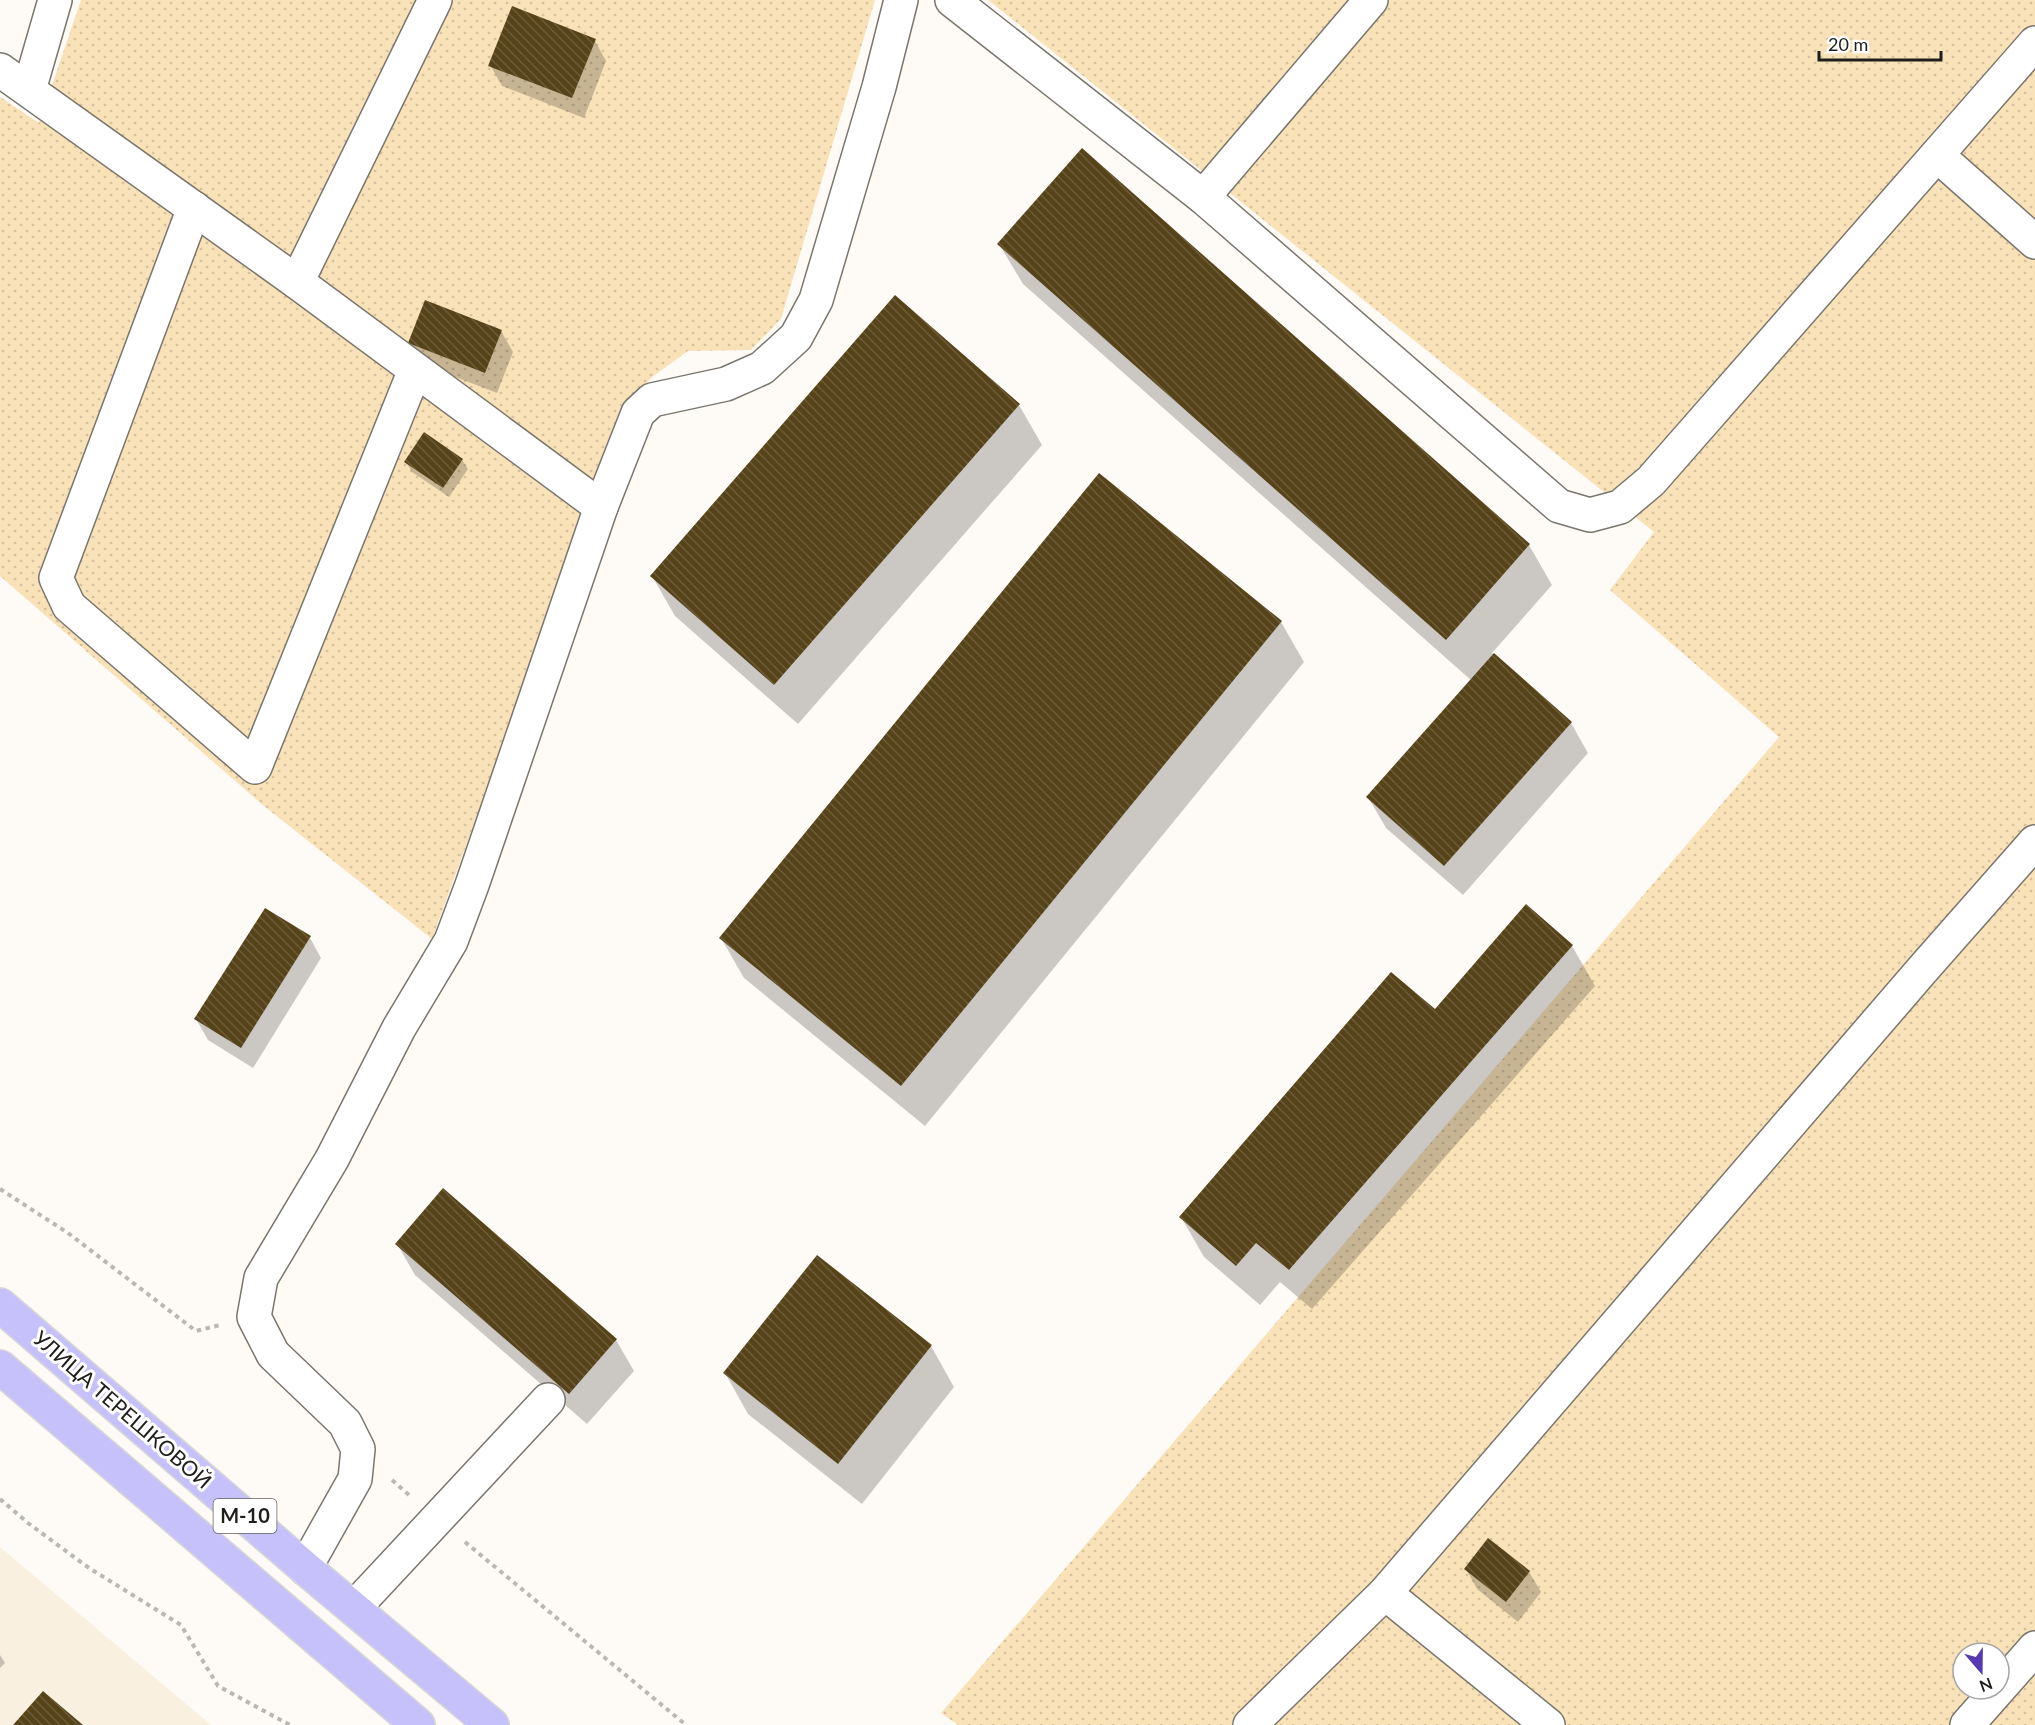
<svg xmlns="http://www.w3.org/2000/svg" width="2035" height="1725" viewBox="0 0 2035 1725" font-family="Lato,sans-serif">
<defs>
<pattern id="park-dots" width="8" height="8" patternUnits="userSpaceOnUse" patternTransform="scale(1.5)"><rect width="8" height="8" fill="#f9e2b8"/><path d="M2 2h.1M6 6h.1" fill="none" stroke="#d5c19e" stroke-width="1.8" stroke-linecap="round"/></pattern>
<pattern id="building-back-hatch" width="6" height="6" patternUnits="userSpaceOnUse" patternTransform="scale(1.5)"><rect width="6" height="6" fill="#574319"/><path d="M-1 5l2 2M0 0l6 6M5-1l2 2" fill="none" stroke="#6b5b39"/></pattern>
</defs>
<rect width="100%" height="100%" fill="#fefbf6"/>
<polygon fill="#f9f0e0" points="0,1547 211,1725 0,1725"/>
<g fill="url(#park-dots)" fill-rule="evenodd">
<polygon points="81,0 875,0 781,319 751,350 688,351 652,377 625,407 578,518 550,615 432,939 264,806 0,576 0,97 39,123"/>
<path d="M988,0H2035V1725H958L941,1713L1779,737L1610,590L1654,532ZM1963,1653H1999V1689H1963Z"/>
</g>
<g fill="#0003">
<polygon points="595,41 606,61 584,118 502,86 490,65"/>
<polygon points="1082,151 1529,545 1552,585 1492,653 1571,723 1588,753 1463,895 1386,828 1368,797 1472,681 1023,284 999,244"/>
<polygon points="501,331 513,352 497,393 422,364 410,343"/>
<polygon points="1019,405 1042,445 798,724 675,616 652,576"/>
<polygon points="462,460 468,469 449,497 412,472 406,462"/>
<polygon points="1281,622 1304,662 925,1126 744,978 721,938"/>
<polygon points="310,938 321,958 253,1068 208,1040 196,1019"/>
<polygon points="1572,946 1595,986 1312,1309 1280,1282 1260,1305 1204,1257 1181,1217"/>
<polygon points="444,1191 616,1340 634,1371 587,1424 415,1275 397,1244"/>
<polygon points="817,1257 931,1346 954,1387 862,1504 748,1414 725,1373"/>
<polygon points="1466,1569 1529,1572 1541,1592 1518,1622 1477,1589"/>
<polygon points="0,1655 5,1663 0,1668"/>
</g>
<g fill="url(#building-back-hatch)">
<polygon points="512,6 596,39 572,98 488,66"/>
<polygon points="1082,148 1530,544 1446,640 997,244"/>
<polygon points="895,295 1020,404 774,685 650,576"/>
<polygon points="425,300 502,330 485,373 408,343"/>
<polygon points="424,432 463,459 443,488 404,462"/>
<polygon points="1099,473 1282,621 901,1086 719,938"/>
<polygon points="1494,653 1572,722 1444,866 1366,797"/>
<polygon points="1526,904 1573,945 1289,1270 1256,1243 1236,1266 1179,1217 1391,972 1435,1009"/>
<polygon points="265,908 311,936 241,1048 194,1019"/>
<polygon points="443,1188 617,1339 569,1394 395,1244"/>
<polygon points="817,1255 932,1345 838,1464 723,1373"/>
<polygon points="1488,1538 1530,1571 1506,1602 1464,1569"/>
<polygon points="43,1691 83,1725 13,1725"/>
</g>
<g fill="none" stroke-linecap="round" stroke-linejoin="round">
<g stroke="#7a766e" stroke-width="36">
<g id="minor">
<polyline points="952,0 1203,197 1559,506 1590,515 1620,507 1651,481 2035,43"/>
<polyline points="0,70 297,282 601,507"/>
<polyline points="29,90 55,0"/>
<polyline points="1937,155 2035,242"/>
<polyline points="1203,197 1371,0"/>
<polyline points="194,208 56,578 69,606 255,767 415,370"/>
<polyline points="297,282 435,0"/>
<polyline points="305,1568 355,1479 358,1449 345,1423 273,1354 254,1317 261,1278 332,1159 399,1028 451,941 472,885 601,507 638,413 652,400 726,384 762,368 796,337 816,300 879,87 901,0"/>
<polyline points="1385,1593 1548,1725"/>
<polyline points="354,1608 548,1400"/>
<polyline points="1250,1725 1385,1593 1923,969 2035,842"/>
<polyline points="1967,1725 2035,1648"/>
</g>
</g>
<g stroke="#d7d6d6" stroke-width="36">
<g id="highway">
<polyline points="0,1305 305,1568 492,1725"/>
<polyline points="0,1367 418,1725"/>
</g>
</g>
<g stroke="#bab8b3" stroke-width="4" stroke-dasharray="4.5 4.5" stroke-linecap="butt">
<polyline points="0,1189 68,1233 196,1331 220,1325"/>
<polyline points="392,1480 409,1495"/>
<polyline points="0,1499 28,1523 89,1568 181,1625 218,1686 290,1725"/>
<polyline points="465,1542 686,1725"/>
</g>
<use href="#minor" stroke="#fff" stroke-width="33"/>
<use href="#highway" stroke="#c6c1fb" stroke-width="33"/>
</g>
<g text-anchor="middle" stroke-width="6" stroke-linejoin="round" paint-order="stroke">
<rect fill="#fff" stroke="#63625f" stroke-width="1.5" x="213.5" y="1499" width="63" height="34" rx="4.5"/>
<g font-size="20" font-weight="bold" fill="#201e1b">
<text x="245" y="1523">М-10</text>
</g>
<g font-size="21" fill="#201e1b" stroke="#fff">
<text transform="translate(122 1410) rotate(41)" y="7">УЛИЦА ТЕРЕШКОВОЙ</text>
</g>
</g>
<g transform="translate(1981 1671) rotate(160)"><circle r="28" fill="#ffffff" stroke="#a6a5a4" stroke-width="1.5"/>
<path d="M0-4.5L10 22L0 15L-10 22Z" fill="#5539b1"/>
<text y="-9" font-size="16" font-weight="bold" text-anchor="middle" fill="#201e1b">N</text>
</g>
<path d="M1819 51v9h122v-9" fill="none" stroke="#201e1b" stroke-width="3"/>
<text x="1828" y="51" font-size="18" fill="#201e1b" stroke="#ffffff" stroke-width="4.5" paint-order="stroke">20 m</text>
</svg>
